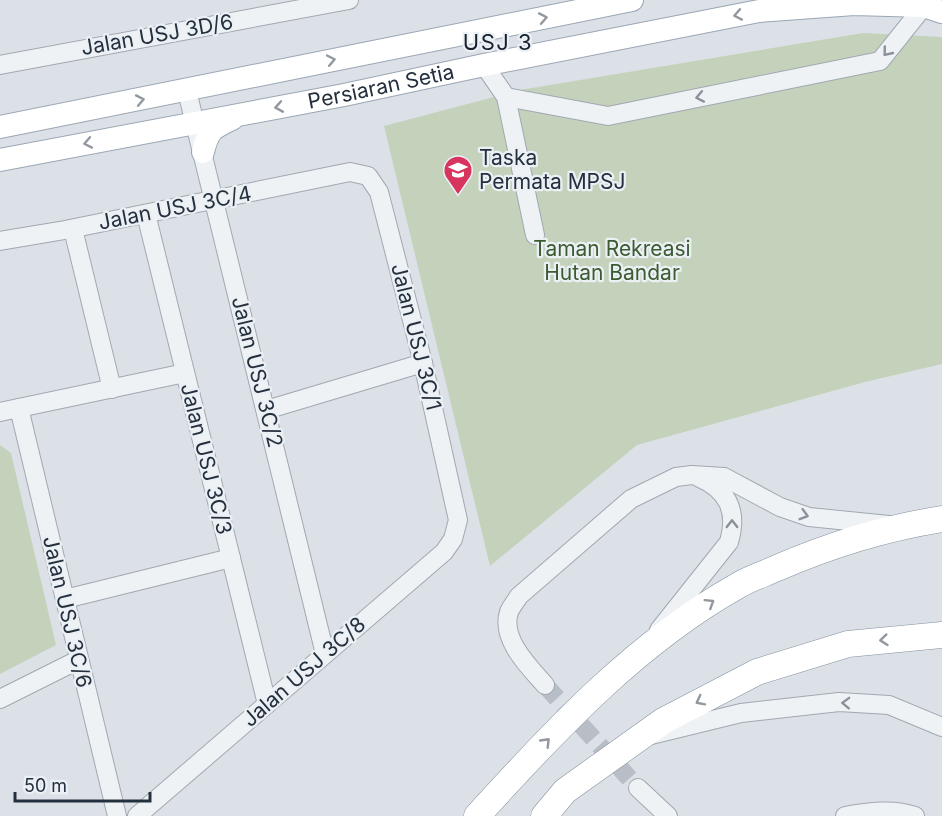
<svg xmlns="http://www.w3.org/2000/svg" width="942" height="816" viewBox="0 0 942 816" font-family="Inter,sans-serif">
<rect width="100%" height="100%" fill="#dce1e7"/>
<g fill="#c4d2bc">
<polygon points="863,33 942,37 942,364 865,382 637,445 490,566 384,126 520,90"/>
<polygon points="0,445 11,453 56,645 0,674"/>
</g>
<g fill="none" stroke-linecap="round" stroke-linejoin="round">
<polyline stroke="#b7bec5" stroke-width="18" stroke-dasharray="18 9" stroke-linecap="butt" points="545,685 638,788"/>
<g stroke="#a1a8b1" stroke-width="20">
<g id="minor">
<polyline points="0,65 349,0"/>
<polyline points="484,65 506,97 535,235"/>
<polyline points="187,91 325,654"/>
<polyline points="506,97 608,116 880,61 924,6"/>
<polyline points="146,214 267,704"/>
<polyline points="73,229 112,389"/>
<polyline points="0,241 65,230 350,172 368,176 379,192 423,363 458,520 453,539 444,552 137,816"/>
<polyline points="19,408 117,816"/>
<polyline points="266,410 423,363"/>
<polyline points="0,412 185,373"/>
<polyline points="65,599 231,558"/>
<path d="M659,630L729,542C738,511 728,490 698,477"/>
<path d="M545,685C530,668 500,639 509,612C511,607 516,601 519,596L631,499L676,477L692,475L724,477L780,507L809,517L889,525"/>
<polyline points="0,699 78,660"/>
<polyline points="651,735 741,713 839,702 889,705 942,727"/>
<polyline points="638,788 668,816"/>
<path d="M845,816C867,812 893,808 915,816"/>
</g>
</g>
<g stroke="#9aa7b4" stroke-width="24">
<g id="major">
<path d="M0,127C211,86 421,41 632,0"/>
<path d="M203,152C208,131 212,128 232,119"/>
<path id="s1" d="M0,160L344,95L484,65L759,11L854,4L924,6L942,12"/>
</g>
</g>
<g stroke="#82909f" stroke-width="27">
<g id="highway">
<path d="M477,816C555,730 637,642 739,585C751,578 764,574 777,568C830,545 885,528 942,519"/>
<polyline points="544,816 565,791 663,721 757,672 848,644 942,635"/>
</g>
</g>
<use href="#minor" stroke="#eff2f5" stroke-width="18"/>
<use href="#major" stroke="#fff" stroke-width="22"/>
<use href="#highway" stroke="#fff" stroke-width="26"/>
</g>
<defs><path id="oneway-chevron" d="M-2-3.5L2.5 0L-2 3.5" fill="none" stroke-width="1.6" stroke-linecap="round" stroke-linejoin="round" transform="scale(1.5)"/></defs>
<g stroke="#92989e">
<use href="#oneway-chevron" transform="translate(738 15) rotate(169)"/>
<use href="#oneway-chevron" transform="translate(543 18) rotate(-11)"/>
<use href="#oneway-chevron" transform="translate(331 60) rotate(-12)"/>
<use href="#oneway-chevron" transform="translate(140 100) rotate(-11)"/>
<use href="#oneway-chevron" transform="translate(279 107) rotate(170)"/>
<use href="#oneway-chevron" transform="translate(88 143) rotate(169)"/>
<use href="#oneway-chevron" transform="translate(710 603) rotate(-32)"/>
<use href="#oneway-chevron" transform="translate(884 640) rotate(174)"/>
<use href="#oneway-chevron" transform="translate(700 701) rotate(153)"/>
<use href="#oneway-chevron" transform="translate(546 742) rotate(-46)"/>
</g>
<g stroke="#8a919a">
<use href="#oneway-chevron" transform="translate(887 52) rotate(129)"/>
<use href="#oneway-chevron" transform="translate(700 97) rotate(169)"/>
<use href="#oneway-chevron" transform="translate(804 515) rotate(16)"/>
<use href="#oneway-chevron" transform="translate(732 524) rotate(-90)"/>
<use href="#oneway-chevron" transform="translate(846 703) rotate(-178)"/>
</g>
<defs>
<g id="school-pin" transform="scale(1.5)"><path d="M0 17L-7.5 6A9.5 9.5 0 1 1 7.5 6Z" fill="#d7355d" stroke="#ebf0f5"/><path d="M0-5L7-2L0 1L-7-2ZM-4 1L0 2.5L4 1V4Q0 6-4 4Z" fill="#fff"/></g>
</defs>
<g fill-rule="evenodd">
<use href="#school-pin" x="458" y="170"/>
</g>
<g text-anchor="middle" stroke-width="4.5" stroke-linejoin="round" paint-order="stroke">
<g font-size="21" fill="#25303e" stroke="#ebf0f5">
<text transform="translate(157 35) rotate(-10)" y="7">Jalan USJ 3D/6</text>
<text dy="7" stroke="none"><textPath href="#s1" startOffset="388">Persiaran Setia</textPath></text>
<text transform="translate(175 208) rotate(-11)" y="7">Jalan USJ 3C/4</text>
<text transform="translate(416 337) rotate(76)" y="7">Jalan USJ 3C/1</text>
<text transform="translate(257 372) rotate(76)" y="7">Jalan USJ 3C/2</text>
<text transform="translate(206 459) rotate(76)" y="7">Jalan USJ 3C/3</text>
<text transform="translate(67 612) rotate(77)" y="7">Jalan USJ 3C/6</text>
<text transform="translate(304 672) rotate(-41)" y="7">Jalan USJ 3C/8</text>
</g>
<g font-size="21" fill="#25303e" stroke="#ebf0f5" text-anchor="start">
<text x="479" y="165">Taska<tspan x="479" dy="24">Permata MPSJ</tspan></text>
</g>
<g font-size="21" fill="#3d5b31" stroke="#ebf0f5">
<text x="612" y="256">Taman Rekreasi<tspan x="612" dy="24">Hutan Bandar</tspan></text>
</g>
<g font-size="22" letter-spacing="1.5" fill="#17212f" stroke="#ebf0f5">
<text x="498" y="50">USJ 3</text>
</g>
</g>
<path d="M15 792v9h135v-9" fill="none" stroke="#25303e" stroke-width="3"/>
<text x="24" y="792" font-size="18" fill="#25303e" stroke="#ebf0f5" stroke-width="4.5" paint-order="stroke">50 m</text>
</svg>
